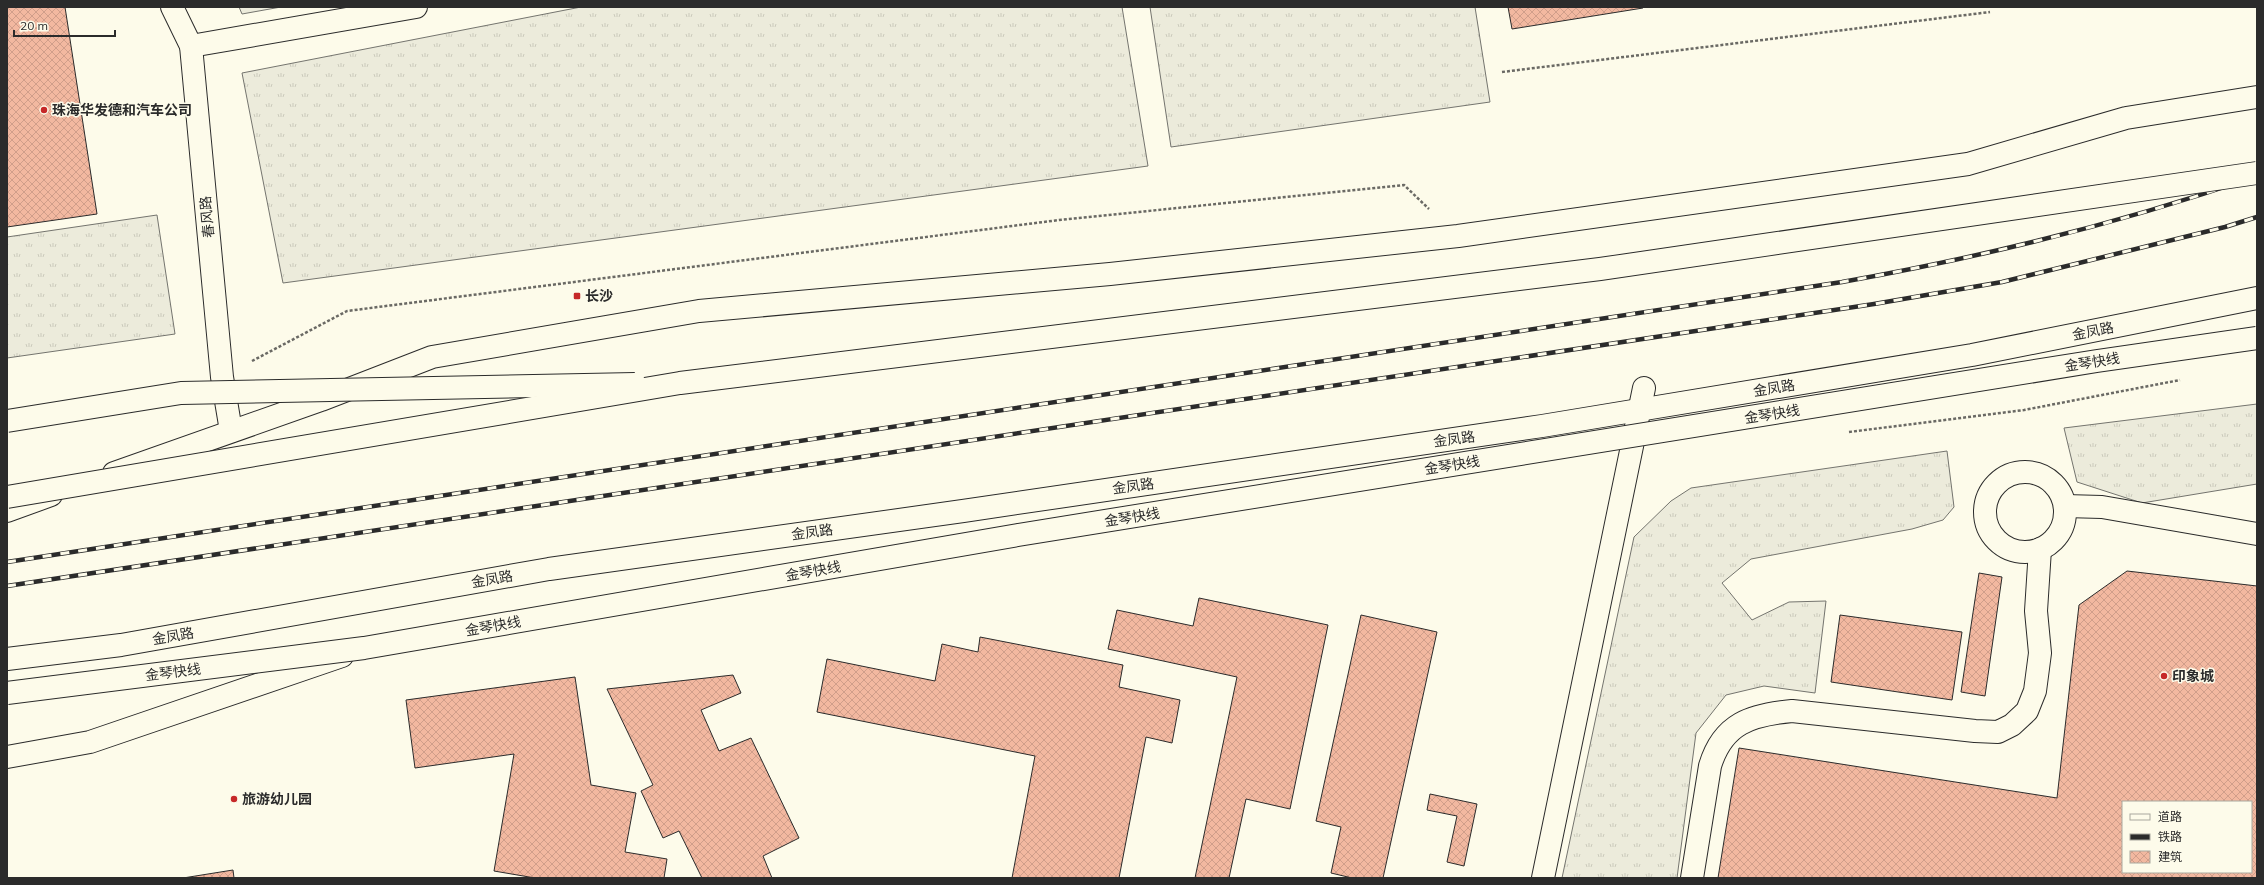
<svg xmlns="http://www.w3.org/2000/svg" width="2264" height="885" viewBox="0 0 2264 885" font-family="Mulish,'Noto Sans SC',sans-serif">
<defs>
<pattern id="grass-tufts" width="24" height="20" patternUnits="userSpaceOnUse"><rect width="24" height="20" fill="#ecebdb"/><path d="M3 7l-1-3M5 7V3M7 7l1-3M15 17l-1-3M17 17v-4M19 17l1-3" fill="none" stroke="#cbcabc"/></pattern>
<pattern id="building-cross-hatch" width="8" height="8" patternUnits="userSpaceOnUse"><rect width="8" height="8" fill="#f2b8a0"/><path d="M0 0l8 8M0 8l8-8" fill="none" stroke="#d09e8a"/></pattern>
</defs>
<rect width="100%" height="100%" fill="#fdfbea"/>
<g fill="url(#grass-tufts)" stroke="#74746e">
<polygon points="239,7 281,7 242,14"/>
<polygon points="581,7 1122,7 1148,166 283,283 242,73"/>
<polygon points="1150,7 1475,7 1490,102 1171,147"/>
<polygon points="157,215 175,334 7,358 7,237"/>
<polygon points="2257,404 2257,484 2142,503 2077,482 2064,428"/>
<polygon points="1947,451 1954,507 1943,520 1912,529 1751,559 1722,583 1752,620 1789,602 1826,601 1815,693 1764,686 1726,695 1696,733 1677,878 1562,878 1634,537 1671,501 1691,488"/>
</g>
<g fill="url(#building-cross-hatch)" stroke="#2b2b2b" fill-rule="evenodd">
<polygon points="7,7 65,7 97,214 7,227"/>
<polygon points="1508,7 1642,7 1643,8 1512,29"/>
<path d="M2127,571L2257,586V878H1718L1739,748L2057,798L2079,605ZM2123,802H2251V872H2123Z"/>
<polygon points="1979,573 2002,577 1985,696 1961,692"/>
<polygon points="1199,598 1328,625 1290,809 1246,799 1229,878 1195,878 1237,677 1108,649 1117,610 1193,626"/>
<polygon points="1361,615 1437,632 1383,878 1352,878 1331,873 1341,827 1316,821"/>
<polygon points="1840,615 1962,632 1952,700 1831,682"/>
<polygon points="980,637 1123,665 1119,687 1180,700 1172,743 1146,737 1119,878 1012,878 1035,756 817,712 827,659 935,681 942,644 978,652"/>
<polygon points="733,675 741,693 701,710 719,751 751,738 799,838 763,856 772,878 702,878 679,831 663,838 641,791 653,785 607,689"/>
<polygon points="575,677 591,785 636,793 625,852 667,859 664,878 535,878 494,871 514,754 415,768 406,700"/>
<polygon points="1430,794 1477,804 1464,866 1447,862 1457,816 1427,810"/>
<polygon points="233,870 234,878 183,878"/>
</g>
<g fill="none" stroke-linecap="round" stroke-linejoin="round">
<g stroke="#2b2b2b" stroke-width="24">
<g id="minor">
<polyline points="172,7 191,46 222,377 231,431"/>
<polyline points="191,46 416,7"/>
<circle cx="2025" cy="512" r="40"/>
<polyline points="2065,506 2102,507 2257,534"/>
<polyline points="1543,878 1644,388"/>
<path d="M1692,878L1710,766C1723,723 1751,715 1792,711L1975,731L1998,732L2012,725L2027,711L2035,691L2040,653L2036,611L2040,549"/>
</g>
</g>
<g stroke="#2b2b2b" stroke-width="24">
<g id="major">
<polyline points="114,473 321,400 432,357 699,311 1110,274 1458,236 1968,164 2126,118 2257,97"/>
<polyline points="7,511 51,495"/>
<polyline points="7,659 121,645 549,569 963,511 1542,426 1972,355 2257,298"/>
<polyline points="7,757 90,742 342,656"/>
</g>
</g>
<g stroke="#6a6964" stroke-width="2.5" stroke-dasharray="3 2" stroke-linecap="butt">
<polyline points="1502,72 1990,12"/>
<polyline points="252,361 347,311 1059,220 1404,185 1429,209"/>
<polyline points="1849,432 2024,410 2180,380"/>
</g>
<use href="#minor" stroke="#fdfbea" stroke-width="22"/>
<use href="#major" stroke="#fdfbea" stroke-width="22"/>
<g stroke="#2b2b2b" stroke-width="4.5">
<g id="rail">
<path d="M7,562L1842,282C1983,257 2122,223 2257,176"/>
<polyline points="7,586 1874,304 2002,282 2225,227 2257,217"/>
</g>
</g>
<use href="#rail" stroke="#fdfbea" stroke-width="3" stroke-dasharray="9" stroke-linecap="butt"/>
<g stroke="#2b2b2b" stroke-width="24" stroke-linecap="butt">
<polyline id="major-bridge" points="7,421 181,393 635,384"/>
</g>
<g stroke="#2b2b2b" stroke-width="24" stroke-linecap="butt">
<g id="highway-bridge">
<polyline points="7,497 680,383 1600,269 2257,173"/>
<polyline points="7,693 364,648 1018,535 2097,361 2257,338"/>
</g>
</g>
<use href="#major-bridge" stroke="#fdfbea" stroke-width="22"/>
<use href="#highway-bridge" stroke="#fdfbea" stroke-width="22"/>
</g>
<g fill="#c62828" stroke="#fdfbea" stroke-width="1.5">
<circle cx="44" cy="110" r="4"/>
<rect x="573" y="292" width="8" height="8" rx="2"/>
<circle cx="2164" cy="676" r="4"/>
<circle cx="234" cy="799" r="4"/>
</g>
<g text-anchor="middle" stroke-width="3" stroke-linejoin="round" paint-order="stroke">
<g font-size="14" font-weight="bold" fill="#2b2b2b" stroke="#fdfbea" text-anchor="start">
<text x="52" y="115">珠海华发德和汽车公司</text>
<text x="585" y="301">长沙</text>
<text x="2172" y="681">印象城</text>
<text x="242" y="804">旅游幼儿园</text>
</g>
<g font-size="14" fill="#2b2b2b" stroke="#fdfbea">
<text transform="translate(207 217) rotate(-95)" y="5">春风路</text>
<text transform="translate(2093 331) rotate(-11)" y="5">金凤路</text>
<text transform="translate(2092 362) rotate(-9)" y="5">金琴快线</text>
<text transform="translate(1774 388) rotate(-9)" y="5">金凤路</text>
<text transform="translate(1772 414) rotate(-9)" y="5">金琴快线</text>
<text transform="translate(1454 439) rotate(-8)" y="5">金凤路</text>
<text transform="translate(1452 465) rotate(-9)" y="5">金琴快线</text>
<text transform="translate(1133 486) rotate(-8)" y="5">金凤路</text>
<text transform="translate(1132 517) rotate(-9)" y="5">金琴快线</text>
<text transform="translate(812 532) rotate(-8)" y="5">金凤路</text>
<text transform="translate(813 571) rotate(-10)" y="5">金琴快线</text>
<text transform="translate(492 579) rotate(-10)" y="5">金凤路</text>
<text transform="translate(493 626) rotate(-10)" y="5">金琴快线</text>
<text transform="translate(173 636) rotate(-10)" y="5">金凤路</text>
<text transform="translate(173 672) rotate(-7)" y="5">金琴快线</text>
</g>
</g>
<rect width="2264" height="885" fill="none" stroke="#2b2b2b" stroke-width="16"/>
<rect x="2122" y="801" width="130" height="72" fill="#fdfbea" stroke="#a9a89e"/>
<rect x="2130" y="814" width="20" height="6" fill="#fdfbea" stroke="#a9a89e"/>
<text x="2158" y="821" font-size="12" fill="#2b2b2b">道路</text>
<rect x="2130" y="834" width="20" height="6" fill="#2b2b2b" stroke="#a9a89e"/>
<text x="2158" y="841" font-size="12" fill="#2b2b2b">铁路</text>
<rect x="2130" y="851" width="20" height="12" fill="url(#building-cross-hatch)" stroke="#a9a89e"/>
<text x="2158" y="861" font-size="12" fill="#2b2b2b">建筑</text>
<path d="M14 30v6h101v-6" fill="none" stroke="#2b2b2b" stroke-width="2"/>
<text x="20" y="30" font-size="12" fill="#2b2b2b" stroke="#fdfbea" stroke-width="3" paint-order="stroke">20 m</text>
</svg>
